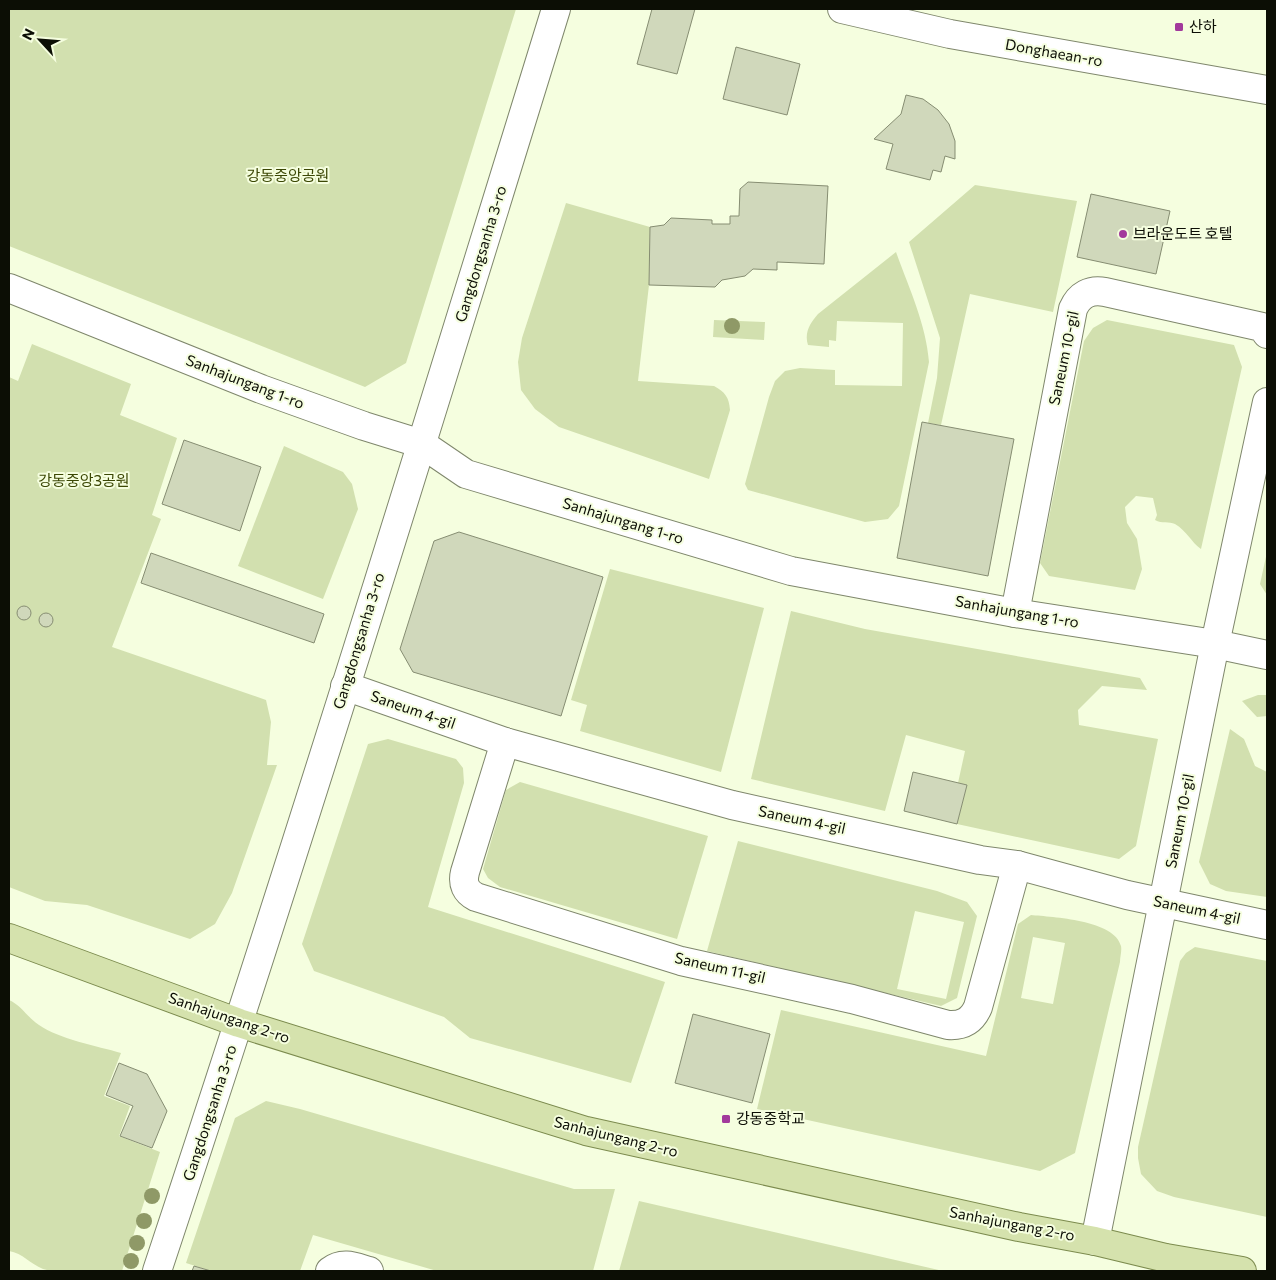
<svg xmlns="http://www.w3.org/2000/svg" width="1276" height="1280" viewBox="0 0 1276 1280" font-family="Commissioner,'Noto Sans KR',sans-serif">
<rect width="100%" height="100%" fill="#f5fedf"/>
<g fill="#d2e0af" fill-rule="evenodd">
<polygon points="9,9 516,9 406,363 365,387 9,246"/>
<polygon points="975,185 1077,201 1053,312 970,294 941,425 928,423 937,378 940,338 909,242"/>
<path d="M566,203L650,227L649,285L638,381L714,386C725,392 729,397 730,410L709,479L559,427L535,409L521,390L518,362L522,338Z"/>
<path d="M896,252C909,288 926,324 929,362L899,506L888,519L865,522L748,490L745,484L769,397L775,381L785,371L800,368L835,370V385L902,386L903,323L837,321L836,341L829,340V347L808,345C804,333 810,323 818,314Z"/>
<polygon points="714,320 765,322 764,340 713,337"/>
<path d="M1107,320L1234,345L1242,367L1201,549C1191,542 1187,531 1175,524C1169,521 1162,524 1155,520L1157,515L1153,498L1136,496L1125,507L1127,523L1137,539L1142,569L1135,590L1049,576L1040,563L1084,341L1093,328Z"/>
<polygon points="32,344 131,384 120,415 177,438 152,515 161,519 112,647 266,700 271,722 267,765 277,765 232,893 215,924 190,939 87,905 45,901 9,887 9,377 18,381"/>
<polygon points="284,446 343,472 352,484 358,509 323,599 238,566"/>
<polygon points="1267,552 1267,595 1260,584"/>
<polygon points="610,569 764,608 721,772 580,731 587,705 571,700"/>
<polygon points="791,611 865,629 1140,678 1147,690 1102,686 1078,710 1079,725 1158,739 1136,846 1119,859 957,824 967,785 958,783 965,751 906,735 885,811 751,779"/>
<polygon points="1258,695 1267,695 1267,716 1257,717 1242,701"/>
<polygon points="1230,729 1244,739 1255,766 1267,772 1267,897 1226,891 1210,884 1199,862"/>
<polygon points="388,739 456,759 463,768 464,783 428,907 665,982 631,1083 470,1038 444,1017 314,971 302,944 368,744"/>
<polygon points="520,782 708,836 677,939 500,887 488,878 483,869 506,790"/>
<path d="M738,841L937,891L967,902L977,916L957,998L941,1006L707,951ZM915,911L964,922L946,999L897,989Z"/>
<path d="M1031,915C1052,917 1115,920 1121,946C1122,951 1120,957 1120,962L1075,1153L1040,1171L757,1109L781,1010L986,1056L1018,924ZM1033,937L1065,943L1053,1004L1021,998Z"/>
<polygon points="1195,947 1267,961 1267,1088 1266,1095 1267,1098 1267,1217 1174,1197 1157,1191 1141,1174 1138,1158 1138,1147 1180,961 1186,953"/>
<path d="M9,1000C21,1005 28,1018 39,1025C59,1039 97,1046 121,1053L104,1096L130,1106L119,1136L160,1152L122,1271C102,1271 60,1275 43,1269C30,1264 23,1253 9,1251Z"/>
<polygon points="266,1101 300,1109 574,1189 615,1189 593,1271 437,1271 313,1235 300,1271 211,1271 186,1263 235,1118"/>
<polygon points="639,1201 943,1271 619,1271"/>
</g>
<g fill="#d0d8bb" stroke="#868d72">
<polygon points="652,9 695,9 677,74 637,64"/>
<polygon points="736,47 800,64 787,115 723,99"/>
<polygon points="906,95 923,99 938,110 949,124 955,141 955,159 945,156 941,172 933,170 930,180 886,169 893,144 874,139 901,114"/>
<polygon points="748,182 828,186 824,264 777,262 777,270 753,269 745,276 722,280 715,287 649,285 650,227 664,225 671,218 712,220 712,224 730,224 730,216 739,216 740,189"/>
<polygon points="1091,194 1170,211 1156,274 1077,257"/>
<polygon points="922,422 1014,439 988,576 897,558"/>
<polygon points="184,440 261,467 240,531 162,504"/>
<polygon points="459,532 603,577 561,716 413,672 400,649 434,541"/>
<polygon points="151,553 324,614 314,643 141,583"/>
<circle cx="24" cy="613" r="7"/>
<circle cx="46" cy="620" r="7"/>
<polygon points="913,772 967,785 957,824 904,811"/>
<polygon points="693,1014 770,1034 752,1103 675,1083"/>
<polygon points="119,1063 147,1074 167,1111 152,1148 120,1136 133,1106 106,1095"/>
<polygon points="194,1266 211,1271 192,1271"/>
</g>
<g fill="none" stroke-linecap="round" stroke-linejoin="round">
<g stroke="#7f876c" stroke-width="30">
<g id="minor">
<polyline points="842,9 950,34 1267,90"/>
<polyline points="9,288 261,389 364,426 422,444 466,474 791,571 1015,613 1215,644 1267,655"/>
<path d="M1015,613L1073,309C1079,295 1090,289 1105,292L1262,327L1267,334"/>
<polyline points="345,686 505,742 732,805 980,860 1017,865 1127,895 1267,925"/>
<path d="M505,742L465,872C462,884 466,892 476,897L681,961L852,999L948,1025C962,1026 972,1021 978,1007L1017,865"/>
<polyline points="1095,1241 1215,644 1267,402"/>
<path d="M157,1271C296,853 426,431 556,9"/>
<path d="M330,1271C343,1261 355,1267 369,1271"/>
</g>
</g>
<g stroke="#7c8b4e" stroke-width="30">
<polyline id="major" points="9,938 239,1023 586,1131 1019,1227 1095,1241 1166,1258 1242,1271"/>
</g>
<use href="#minor" stroke="#fff" stroke-width="28"/>
<use href="#major" stroke="#d5e2ad" stroke-width="28"/>
</g>
<g fill="#8f9967">
<circle cx="732" cy="326" r="8"/>
<circle cx="152" cy="1196" r="8"/>
<circle cx="144" cy="1221" r="8"/>
<circle cx="137" cy="1243" r="8"/>
<circle cx="131" cy="1261" r="8"/>
</g>
<g fill="#a2399c" stroke="#f5fedf" stroke-width="2">
<rect x="1174" y="22" width="10" height="10" rx="2.5"/>
<circle cx="1123" cy="234" r="5"/>
<rect x="721" y="1114" width="10" height="10" rx="2.5"/>
</g>
<g text-anchor="middle" stroke-width="4" stroke-linejoin="round" paint-order="stroke">
<g font-size="15" fill="#0c0e05" stroke="#f5fedf" text-anchor="start">
<text x="1189" y="32">산하</text>
<text x="1133" y="239">브라운도트 호텔</text>
<text x="736" y="1124">강동중학교</text>
</g>
<g font-size="15" fill="#0c0e05" stroke="#f5fedf">
<text transform="translate(1054 53) rotate(10)" y="5">Donghaean-ro</text>
<text transform="translate(481 254) rotate(-73)" y="5">Gangdongsanha 3-ro</text>
<text transform="translate(1064 358) rotate(-78)" y="5">Saneum 10-gil</text>
<text transform="translate(245 382) rotate(21)" y="5">Sanhajungang 1-ro</text>
<text transform="translate(623 521) rotate(17)" y="5">Sanhajungang 1-ro</text>
<text transform="translate(1017 612) rotate(10)" y="5">Sanhajungang 1-ro</text>
<text transform="translate(359 641) rotate(-73)" y="5">Gangdongsanha 3-ro</text>
<text transform="translate(413 710) rotate(19)" y="5">Saneum 4-gil</text>
<text transform="translate(802 820) rotate(12)" y="5">Saneum 4-gil</text>
<text transform="translate(1180 821) rotate(-79)" y="5">Saneum 10-gil</text>
<text transform="translate(1197 910) rotate(12)" y="5">Saneum 4-gil</text>
<text transform="translate(720 968) rotate(13)" y="5">Saneum 11-gil</text>
<text transform="translate(229 1018) rotate(19)" y="5">Sanhajungang 2-ro</text>
<text transform="translate(210 1113) rotate(-72)" y="5">Gangdongsanha 3-ro</text>
<text transform="translate(616 1137) rotate(14)" y="5">Sanhajungang 2-ro</text>
<text transform="translate(1012 1224) rotate(11)" y="5">Sanhajungang 2-ro</text>
</g>
<g font-size="15" fill="#3b4704" stroke="#f5fedf">
<text x="288" y="181">강동중앙공원</text>
<text x="84" y="486">강동중앙3공원</text>
</g>
</g>
<rect width="1276" height="1280" fill="none" stroke="#0c0e05" stroke-width="20"/>
<g transform="translate(40 40) rotate(296)" stroke="#f5fedf" stroke-width="4" paint-order="stroke">
<path d="M0-4L9 19L0 12L-9 19Z" fill="#0c0e05"/>
<text y="-8" font-size="14" font-weight="bold" text-anchor="middle" fill="#0c0e05">N</text>
</g>
</svg>
